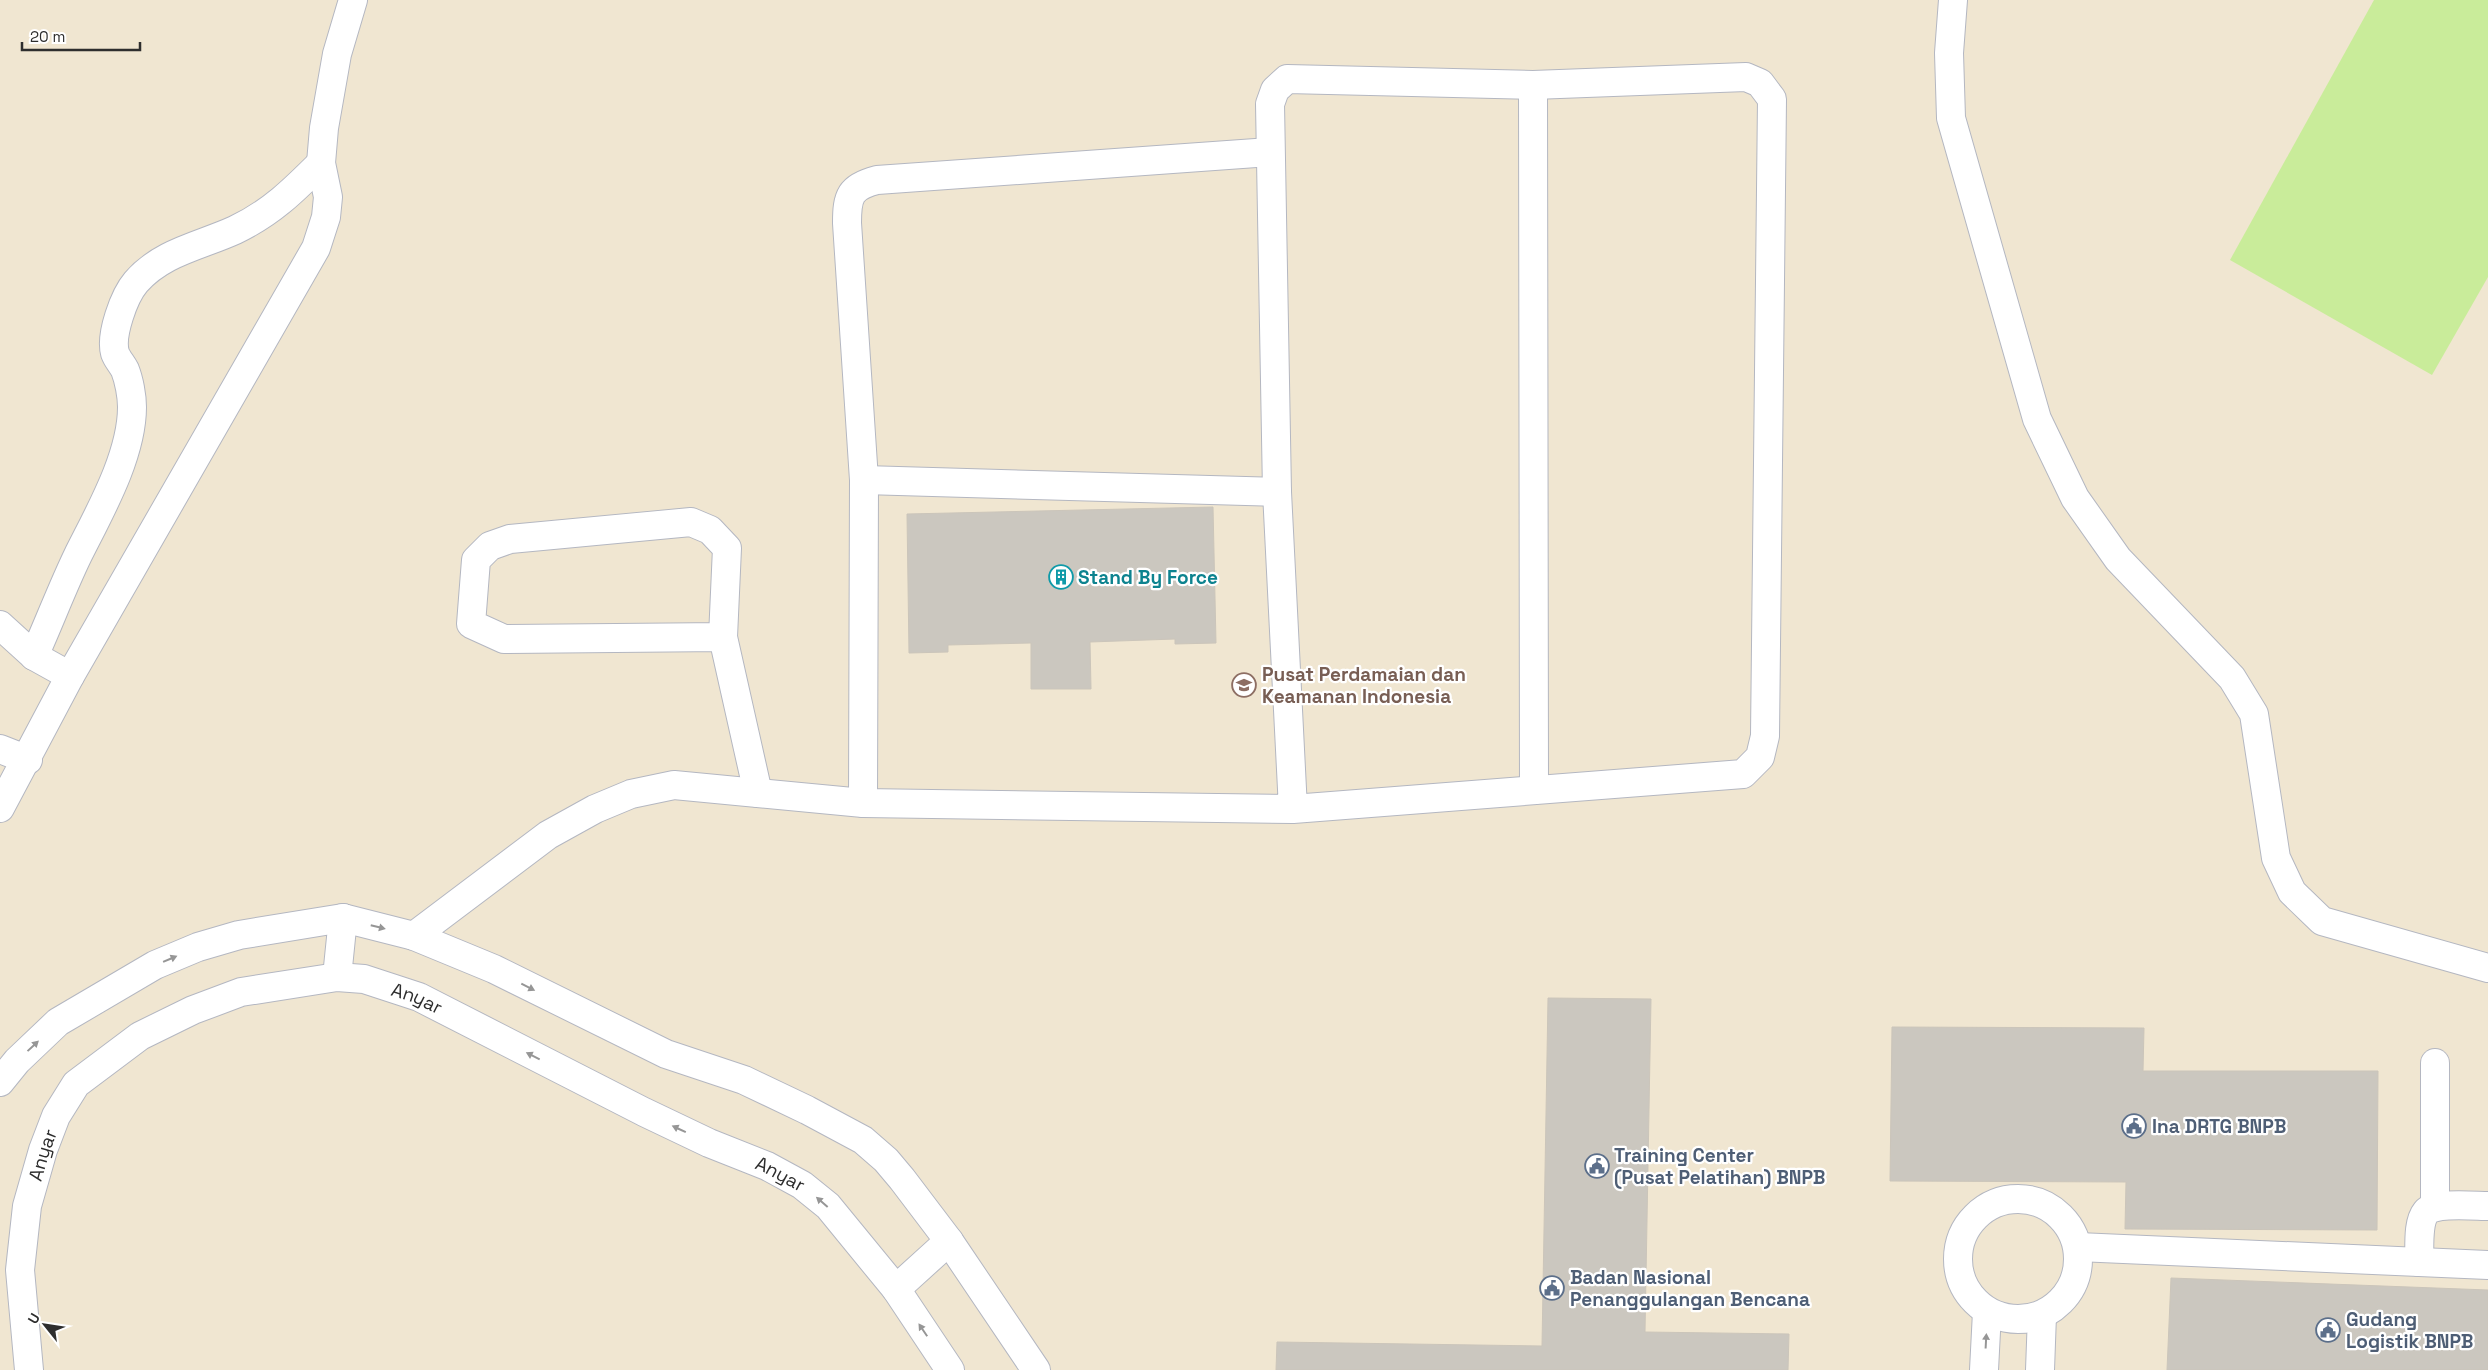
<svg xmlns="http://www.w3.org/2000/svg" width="2488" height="1370" viewBox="0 0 2488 1370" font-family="'Space Grotesk',sans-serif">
<rect width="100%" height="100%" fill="#efe9e1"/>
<rect fill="#f0e6d1" x="0" y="0" width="2488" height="1370"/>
<polygon fill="#c9ec9a" points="2374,0 2488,0 2488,277 2432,375 2230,260"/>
<g fill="#cbc7bf" stroke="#cbc5ba">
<polygon points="1213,507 1216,643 1175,644 1175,639 1090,642 1091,689 1031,689 1031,643 948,645 948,652 909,653 907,514"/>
<polygon points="1548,998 1651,999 1645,1332 1789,1334 1788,1370 1276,1370 1277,1342 1542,1346"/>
<polygon points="1892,1027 2144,1028 2143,1071 2378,1071 2377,1230 2125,1229 2126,1182 1890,1181"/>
<polygon points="2171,1278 2488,1290 2488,1370 2167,1370"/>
</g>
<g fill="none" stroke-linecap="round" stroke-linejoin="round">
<g stroke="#b4b7c1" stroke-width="30">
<g id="minor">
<polyline points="1953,0 1949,53 1951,118 2037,419 2075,498 2118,559 2232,678 2254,714 2276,858 2292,892 2322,921 2488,968"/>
<polyline points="1533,85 1534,790"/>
<polyline points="864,480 1277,492"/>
<polyline points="0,625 34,656 70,676"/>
<polyline points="723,637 504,639 471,624 476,560 490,546 510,539 691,522 710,530 727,548 723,637 758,793"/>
<path d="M34,656C49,623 62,588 78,555C99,513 132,456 132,407C132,396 129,380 125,370C122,364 117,359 115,353C110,335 124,296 136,282C162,252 200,246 235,230C271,213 294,190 321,163"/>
<polyline points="0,749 28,760"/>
<path d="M863,803L864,480L847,223C847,196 850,187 877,180L1270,152"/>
<polyline points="0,808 70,676 316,248 326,217 328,197 321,163 324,128 337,54 353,0"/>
<polyline points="414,936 548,835 595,809 631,794 674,785 863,803 1293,809 1743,774 1760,757 1765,736 1772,99 1760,83 1746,77 1533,85 1287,79 1275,90 1270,104 1277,492 1293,809"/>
<polyline points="337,977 343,918"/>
<polyline points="0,1082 17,1061 58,1022 155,965 198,947 239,935 343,918 414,936 494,969 666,1054 744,1080 807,1110 863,1140 886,1160 902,1179 949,1241 1036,1370"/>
<circle cx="2018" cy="1259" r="60"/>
<polyline points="2435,1206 2435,1063"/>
<polyline points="2078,1247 2488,1265"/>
<path d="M2419,1262C2420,1248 2417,1223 2426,1212C2434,1202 2475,1206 2488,1206"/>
<polyline points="896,1289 949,1241"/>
<path id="s1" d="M29,1370L20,1270L27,1206L43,1150L56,1116L76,1084L140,1036L193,1010L241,992L337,977L364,979L419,997L644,1112L709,1143L767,1166L802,1185L828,1206L896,1289L950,1370"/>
<polyline points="1984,1370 1987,1312"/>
<polyline points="2040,1370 2042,1315"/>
</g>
</g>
<use href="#minor" stroke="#fff" stroke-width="28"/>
</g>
<defs><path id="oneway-solid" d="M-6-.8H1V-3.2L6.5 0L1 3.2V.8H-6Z" transform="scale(1.25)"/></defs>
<g fill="#969696">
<use href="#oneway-solid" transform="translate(378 927) rotate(14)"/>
<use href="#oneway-solid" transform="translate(170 959) rotate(-23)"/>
<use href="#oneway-solid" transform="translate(528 987) rotate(27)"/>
<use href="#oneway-solid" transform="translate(33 1046) rotate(-43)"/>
<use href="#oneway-solid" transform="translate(533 1056) rotate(-153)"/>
<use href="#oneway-solid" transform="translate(679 1129) rotate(-155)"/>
<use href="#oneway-solid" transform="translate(822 1202) rotate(-139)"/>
<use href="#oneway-solid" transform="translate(923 1330) rotate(-124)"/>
<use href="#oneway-solid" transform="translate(1986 1341) rotate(-87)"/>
</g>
<defs>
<g id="building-ring" transform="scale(1.25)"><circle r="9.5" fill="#fff" stroke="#0f9aa8" stroke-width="1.5"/><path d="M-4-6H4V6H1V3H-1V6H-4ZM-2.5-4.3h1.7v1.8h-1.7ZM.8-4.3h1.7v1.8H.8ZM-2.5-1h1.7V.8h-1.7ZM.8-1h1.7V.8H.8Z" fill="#0f9aa8"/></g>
<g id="university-ring" transform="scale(1.25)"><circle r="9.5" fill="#fff" stroke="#8d6e63" stroke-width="1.5"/><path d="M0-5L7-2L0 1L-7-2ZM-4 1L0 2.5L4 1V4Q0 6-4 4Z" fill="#8d6e63"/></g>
<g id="civic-ring" transform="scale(1.25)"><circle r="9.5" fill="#fff" stroke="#5c6f8a" stroke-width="1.5"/><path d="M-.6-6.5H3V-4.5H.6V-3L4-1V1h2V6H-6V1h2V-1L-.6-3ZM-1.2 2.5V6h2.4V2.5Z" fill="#5c6f8a"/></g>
</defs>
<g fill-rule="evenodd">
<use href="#building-ring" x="1061" y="577"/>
<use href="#university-ring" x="1244" y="685"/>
<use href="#civic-ring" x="2134" y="1126"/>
<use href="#civic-ring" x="1597" y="1166"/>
<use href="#civic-ring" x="1552" y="1288"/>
<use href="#civic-ring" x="2328" y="1330"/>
</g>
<g text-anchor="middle" stroke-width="4.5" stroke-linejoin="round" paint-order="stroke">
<g font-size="19" font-weight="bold" fill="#0d838f" stroke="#fff" text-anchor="start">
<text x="1078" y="584">Stand By Force</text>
</g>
<g font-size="19" font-weight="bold" fill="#785e54" stroke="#fff" text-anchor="start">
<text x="1262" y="681">Pusat Perdamaian dan<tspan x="1262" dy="22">Keamanan Indonesia</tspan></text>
</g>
<g font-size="19" fill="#2e2e2e" stroke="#fff">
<text dy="7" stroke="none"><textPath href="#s1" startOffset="668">Anyar</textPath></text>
<text dy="7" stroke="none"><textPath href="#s1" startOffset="218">Anyar</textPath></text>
<text dy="7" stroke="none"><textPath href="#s1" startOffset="1072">Anyar</textPath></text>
</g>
<g font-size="19" font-weight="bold" fill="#4e5e75" stroke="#fff" text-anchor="start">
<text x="2152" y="1133">Ina DRTG BNPB</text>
<text x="1614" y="1162">Training Center<tspan x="1614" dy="22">(Pusat Pelatihan) BNPB</tspan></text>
<text x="1570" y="1284">Badan Nasional<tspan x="1570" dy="22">Penanggulangan Bencana</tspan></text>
<text x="2346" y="1326">Gudang<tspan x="2346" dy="22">Logistik BNPB</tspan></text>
</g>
</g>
<g transform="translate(45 1325) rotate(300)" stroke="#ffffff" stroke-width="4" paint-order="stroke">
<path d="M0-4L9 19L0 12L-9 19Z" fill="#2e2e2e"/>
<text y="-8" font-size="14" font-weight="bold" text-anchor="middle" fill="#2e2e2e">U</text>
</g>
<path d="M22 42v8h118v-8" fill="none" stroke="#2e2e2e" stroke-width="2.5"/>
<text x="30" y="42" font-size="15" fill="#2e2e2e" stroke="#ffffff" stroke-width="4" paint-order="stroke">20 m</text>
</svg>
